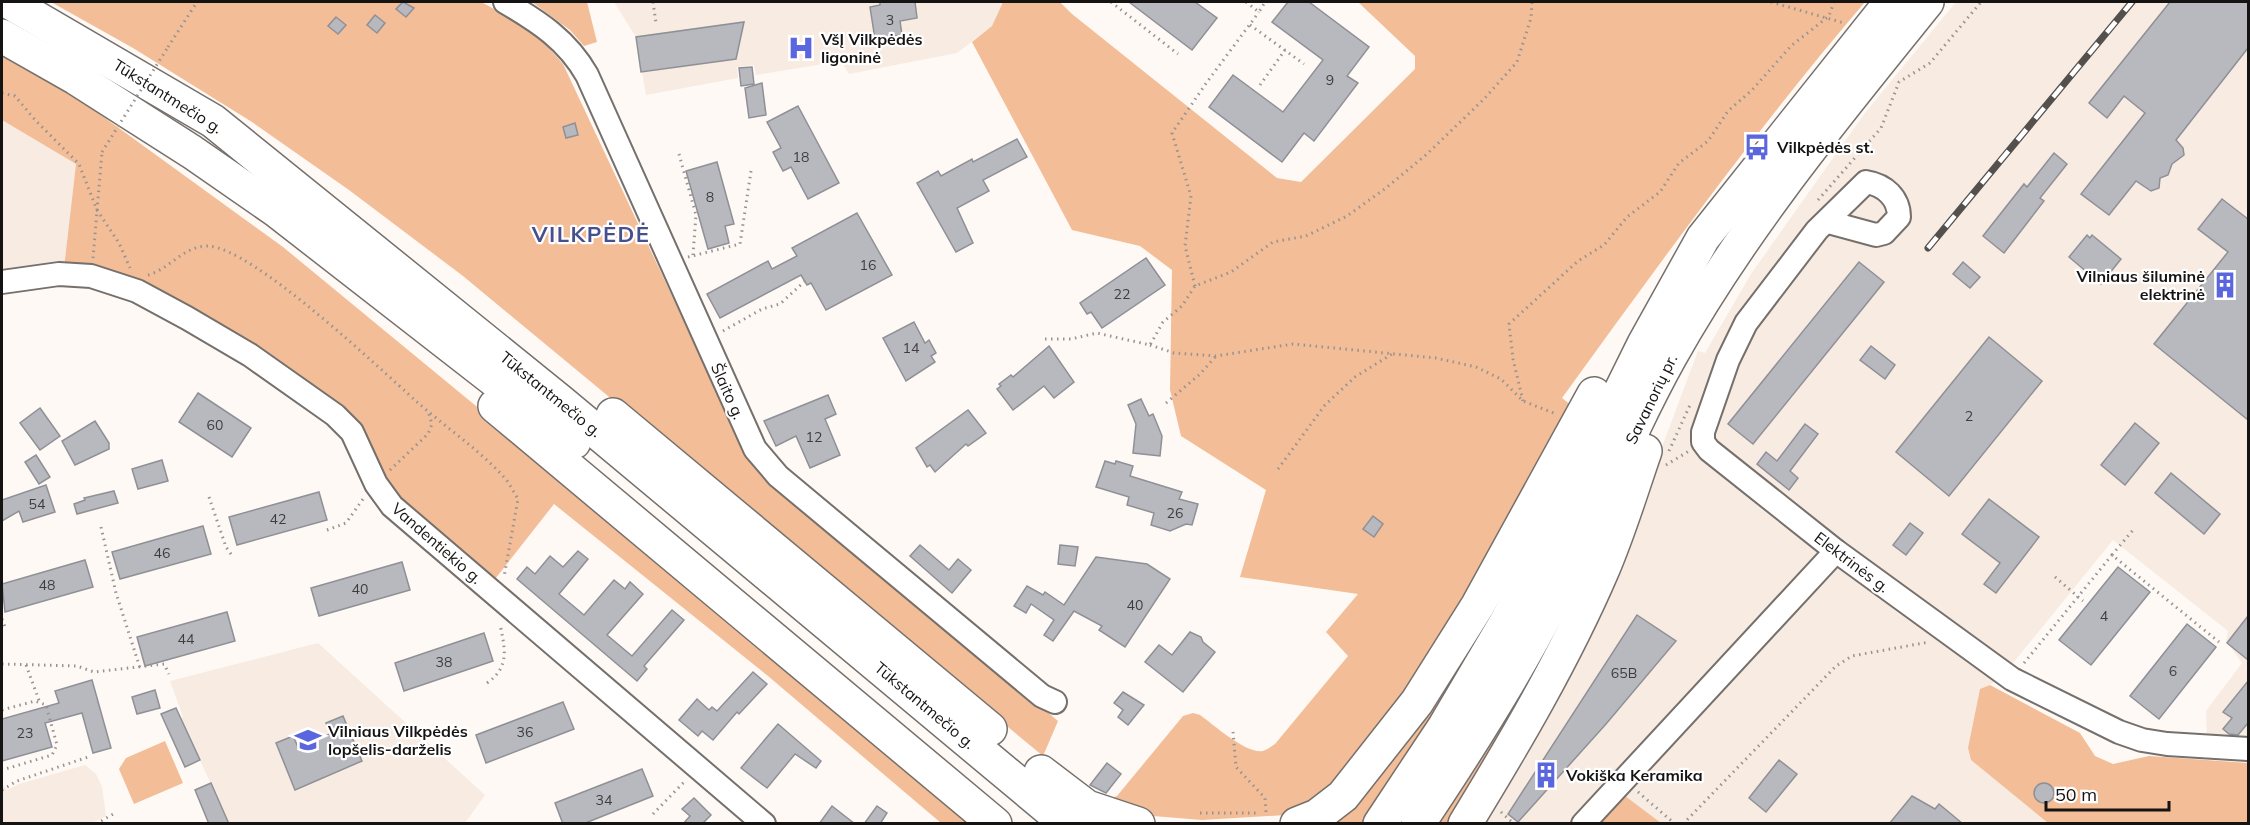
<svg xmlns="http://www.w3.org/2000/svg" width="2250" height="825" viewBox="0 0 2250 825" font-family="Mulish,sans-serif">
<rect width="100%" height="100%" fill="#fef9f5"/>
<g fill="#f7ebe2">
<polygon points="614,2 1003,2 992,26 957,53 849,74 841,61 756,75 754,65 737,67 738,78 646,95 636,37"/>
<polygon points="1956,2 2248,2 2248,744 2207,742 2206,711 2242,663 2226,641 2228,631 2113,540 2000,679 1980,690 1968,748 1971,760 2048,823 1476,824 1613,564 1662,447 1698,351 1705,353 1751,274 1865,113"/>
<polygon points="2,120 76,164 64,268 2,275"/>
<polygon points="318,643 485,795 465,823 229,823 181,719 183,717 170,681"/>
<polygon points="85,765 96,774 102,787 106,816 92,823 2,823 2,784 7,790 19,784"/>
</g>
<g fill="#f2bd97">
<path d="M51,2H481C515,20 539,34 563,64L744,449L924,608L1058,721L1043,756L463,276L349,190L252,122L133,48Z"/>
<polygon points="532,2 587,2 597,42 584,46 570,30"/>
<path d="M1003,2H1060L1072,14L1277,178L1301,182L1415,69V56L1358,2H1865C1757,128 1660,263 1562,398L1576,409L1428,661L1325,797L1286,815L1202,820L1141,815L1106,800L1117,796L1183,716L1193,713L1200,715C1214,725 1246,754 1263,751C1267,750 1272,746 1275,744L1348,656L1326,632L1358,594L1240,577L1266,490L1181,436L1170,390L1172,270L1140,246L1072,230L972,42L992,26Z"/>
<polygon points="2,53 94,110 283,247 982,823 941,823 768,676 554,504 495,579 398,497 363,443 240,342 64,268 76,164 2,120"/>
<polygon points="1509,586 1456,681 1364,823 1333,824"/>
<polygon points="1581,587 1454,823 1433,824"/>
<polygon points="1990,685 2080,733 2095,756 2113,764 2149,756 2248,763 2248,823 2048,823 1971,760 1968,748 1980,689"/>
<polygon points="165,741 183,783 134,804 119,769 126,758"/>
<polygon points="1625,796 1661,823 1599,824"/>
</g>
<g fill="#b8b9bf" stroke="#8f9096" stroke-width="1.5">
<polygon points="403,2 414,8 406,17 396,9"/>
<polygon points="880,2 915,2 917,18 900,21 902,35 875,39 870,7 880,5"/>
<polygon points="1129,2 1195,2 1217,18 1192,50"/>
<polygon points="1288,2 1309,2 1369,47 1347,76 1358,83 1314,141 1304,133 1282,162 1209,107 1233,75 1283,112 1323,60 1272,22"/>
<polygon points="2170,2 2248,2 2248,48 2176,140 2183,148 2184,155 2172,164 2168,175 2160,178 2159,188 2151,191 2136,181 2109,215 2081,194 2145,113 2124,96 2107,118 2089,103"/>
<polygon points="375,15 385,23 377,33 367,25"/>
<polygon points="336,17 346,25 338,34 328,26"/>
<polygon points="744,22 736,59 641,72 636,37"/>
<polygon points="752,67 754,84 741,86 739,68"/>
<polygon points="762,83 766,115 749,118 745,88"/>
<polygon points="798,106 839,183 808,199 791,167 783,171 773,152 781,148 767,122"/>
<polygon points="575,123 578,135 566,138 563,127"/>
<polygon points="1017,139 1027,157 983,180 989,191 957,208 973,243 956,252 917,183 938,171 941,176 972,159 973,162"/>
<polygon points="2054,153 2067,164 2040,198 2044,201 2004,253 1983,236 2024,184 2027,187"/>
<polygon points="717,162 734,224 725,226 729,243 708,249 686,171"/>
<polygon points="2222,199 2248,219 2248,420 2154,344 2228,252 2198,229"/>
<polygon points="857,213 892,275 826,310 811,283 807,285 801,275 720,318 707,294 768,261 772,269 797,256 792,248"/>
<polygon points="2087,235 2090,238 2092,235 2121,259 2101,284 2069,257"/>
<polygon points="1146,258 1165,285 1102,328 1091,312 1087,314 1080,303"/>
<polygon points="1859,262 1884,282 1753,444 1728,424"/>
<polygon points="1963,262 1980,277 1970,288 1953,274"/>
<polygon points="914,322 925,343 929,340 936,353 931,356 935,362 906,381 883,338"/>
<polygon points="1989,337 2042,381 1949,496 1896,452"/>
<polygon points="1049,346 1074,382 1054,398 1044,386 1013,410 997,389 1001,386 999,384 1011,375 1013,377"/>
<polygon points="1871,346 1895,365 1885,379 1860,360"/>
<polygon points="198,393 251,428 232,457 179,422"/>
<polygon points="828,395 836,414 825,419 840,455 810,468 796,436 776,446 764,421"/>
<polygon points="1141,399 1149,416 1153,414 1162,436 1160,456 1133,453 1136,424 1128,405"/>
<polygon points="40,408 60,436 40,450 20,423"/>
<polygon points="968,410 986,433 968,446 966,444 935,472 930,465 927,467 916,448"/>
<polygon points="95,421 109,443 109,449 75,465 62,441"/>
<polygon points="2135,423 2159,443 2125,485 2101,465"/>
<polygon points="1805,424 1818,434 1790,471 1798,478 1789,490 1757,464 1766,452 1777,461"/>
<polygon points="36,455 50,477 39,484 25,462"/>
<polygon points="162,460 168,481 138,489 132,469"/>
<polygon points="1105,461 1115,464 1116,461 1133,466 1130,476 1182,492 1179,499 1198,504 1192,525 1186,524 1170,531 1151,525 1154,513 1127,505 1129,497 1096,487"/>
<polygon points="2171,473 2220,514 2204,534 2155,493"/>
<polygon points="46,485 55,512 23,522 19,511 2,521 2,500"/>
<polygon points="114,491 118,503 77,514 74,504 85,500 84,498"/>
<polygon points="319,492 327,520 237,545 229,517"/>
<polygon points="1989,499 2039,537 1996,593 1984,584 2000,563 1962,534"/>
<polygon points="1373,516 1383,524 1374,537 1363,529"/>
<polygon points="1910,523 1923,533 1906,555 1893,545"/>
<polygon points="203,526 211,554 120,579 112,552"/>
<polygon points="920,545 949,570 958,559 971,570 952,593 910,556"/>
<polygon points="1060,545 1078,547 1075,566 1058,564"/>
<polygon points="578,551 588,559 559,594 584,615 614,580 625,589 630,582 643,594 607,635 632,656 672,610 684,620 644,666 647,669 637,681 517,579 527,567 535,574 550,556 563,567"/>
<polygon points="1096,557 1147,564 1170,579 1125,647 1099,630 1102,626 1074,611 1053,641 1044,635 1054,620 1031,604 1026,613 1014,606 1027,586 1043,595 1045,592 1064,605"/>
<polygon points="85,560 93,587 5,612 2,584"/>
<polygon points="402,562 410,590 319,616 311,588"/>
<polygon points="2118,567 2150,592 2091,665 2059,640"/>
<polygon points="227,612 235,641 145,666 137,637"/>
<polygon points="1637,615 1676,641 1606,724 1518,822 1508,814"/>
<polygon points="2248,616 2248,660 2227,643"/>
<polygon points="2187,624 2216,647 2159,719 2130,696"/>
<polygon points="1190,632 1201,637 1203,642 1215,652 1183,692 1145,662 1159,645 1172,655"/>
<polygon points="484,633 493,661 404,691 395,663"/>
<polygon points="753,672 767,684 739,714 737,712 713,740 702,731 698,736 679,720 697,699 709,710 712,707 717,711"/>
<polygon points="92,680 111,748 93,753 82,713 45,723 52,747 2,761 2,719 59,703 55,691"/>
<polygon points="2248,681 2248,723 2238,735 2229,734 2223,729 2232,718 2223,712"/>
<polygon points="155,690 160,708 137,714 132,697"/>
<polygon points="1123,692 1144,705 1128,725 1118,717 1123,710 1114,703"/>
<polygon points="563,702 574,729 486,763 476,735"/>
<polygon points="176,708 200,760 185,767 161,714"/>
<polygon points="343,716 362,761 295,790 276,743 293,736 298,747 330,734 326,723"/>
<polygon points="778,724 821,761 816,768 795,754 767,788 741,768"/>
<polygon points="1779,760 1797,774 1766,812 1749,798"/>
<polygon points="1107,763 1121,774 1106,793 1090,785"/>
<polygon points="642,769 653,796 583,824 563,824 555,803"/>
<polygon points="211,783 229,824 209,824 195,790"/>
<circle cx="2044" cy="793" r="10"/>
<polygon points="1912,796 1935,809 1939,804 1963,824 1889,824"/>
<polygon points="694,798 711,815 702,824 683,824 690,816 682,809"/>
<polygon points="832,806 855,824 819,824"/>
<polygon points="877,806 887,813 880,824 864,824"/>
</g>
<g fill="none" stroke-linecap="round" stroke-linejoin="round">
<g stroke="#75706c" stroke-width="26">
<g id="minor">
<path d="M505,2C539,22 567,40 587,75L755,449L778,476L1042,696L1055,702"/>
<path d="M1828,222L1876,235L1884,233L1899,217C1899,198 1885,185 1866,182L1817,230L1746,323L1728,360L1703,432V442L1709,450L1836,551L2012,679L2119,732L2142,740L2167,744L2248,749"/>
<polyline points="2,282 59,274 91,276 137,291 187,318 250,355 335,415 352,432 376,484 392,506 764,824"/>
<polyline points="1583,824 1836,551"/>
</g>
</g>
<g stroke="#75706c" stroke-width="36">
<g id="highway">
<polyline points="9,2 213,121 561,402 1067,824"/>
<polyline points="2,36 76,78 192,152 277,211 574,442"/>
<polyline points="495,406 995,824"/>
<polyline points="613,415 990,729"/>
<polyline points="1041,772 1087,807 1138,824"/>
<polyline points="1297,824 1317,816 1343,796 1417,702 1478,605 1594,394"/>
<polyline points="1380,824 1445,726 1507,621 1644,344 1703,238 1891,2"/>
<path d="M1418,824C1465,754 1511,682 1550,607C1592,525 1625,438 1670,357C1742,228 1835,116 1927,2"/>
<path d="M1465,824C1515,742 1564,659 1602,571C1619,532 1631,491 1645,451"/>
</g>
</g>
<g stroke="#979391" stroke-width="3" stroke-dasharray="1.5 4.5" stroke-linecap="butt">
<polyline points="653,2 656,23"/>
<polyline points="1111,2 1178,54"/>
<polyline points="1246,2 1259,12 1265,2"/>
<polyline points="1771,2 1844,23"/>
<polyline points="1250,25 1304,64"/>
<polyline points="168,47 197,2"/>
<polyline points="1260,85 1285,50"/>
<polyline points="2,93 15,96 36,121 79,164 97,210 119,243 130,268"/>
<polyline points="679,154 696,215 693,255"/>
<polyline points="1818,200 1881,128 1899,82 1930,63 1981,2"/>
<polyline points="688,257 740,244 751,171"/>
<polyline points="93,258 102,152"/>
<path d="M148,275C170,269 183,246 208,246C253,248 379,368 416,401C444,426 477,448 503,476C509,482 513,491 518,499L504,577"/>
<polyline points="1195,286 1185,246 1191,196 1172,133 1207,82 1259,12"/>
<polyline points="723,331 762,309 780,304 805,281"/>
<polyline points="1045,339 1071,339 1097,333 1150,345 1163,322 1182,306 1195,286 1231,272 1273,242 1306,236 1347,216 1386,188 1427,154 1484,99 1517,62 1531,18 1532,2"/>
<polyline points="1150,345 1174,353 1216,356 1293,344 1436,358 1476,367 1501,379 1523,401 1556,414"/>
<polyline points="1523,401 1513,359 1509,324 1578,261 1604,245 1627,217 1660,192 1679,163 1708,141 1728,111 1752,90 1791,46 1829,16 1834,2"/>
<polyline points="1166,403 1200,374 1216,356"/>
<polyline points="1669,451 1690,405"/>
<polyline points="1666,465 1689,451"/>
<polyline points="1278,469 1325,405 1355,377 1392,354"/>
<polyline points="390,470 428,434 432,424 428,411"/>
<polyline points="209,497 226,547 233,557"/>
<polyline points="101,527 116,593 140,668"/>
<polyline points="327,530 346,523 363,499"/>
<polyline points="2112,555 2133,530"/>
<polyline points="2055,577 2083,601"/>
<polyline points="2,619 5,627"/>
<polyline points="2024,663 2112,555 2219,642"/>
<polyline points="2,664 77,666 94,672 164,664 169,674"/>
<polyline points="26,665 40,703"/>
<path d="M487,683C510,667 505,649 500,624"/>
<polyline points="2,710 35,701 46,705 57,745 52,755 2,770"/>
<polyline points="1233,732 1236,767 1265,798 1266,812"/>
<polyline points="2,790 17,781 91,756"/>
<polyline points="1638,792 1675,824"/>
<polyline points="1501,812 1514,824"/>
<polyline points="1200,813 1259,813"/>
<polyline points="653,814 685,781"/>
<polyline points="96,824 115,813"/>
<polyline points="1683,824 1836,666 1852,656 1929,642"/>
</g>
<use href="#minor" stroke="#fff" stroke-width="22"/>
<use href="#highway" stroke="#fff" stroke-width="33"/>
<g stroke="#53504e" stroke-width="7">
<polyline id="rail" points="1928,248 2132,2"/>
</g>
<use href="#rail" stroke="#fff" stroke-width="4.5" stroke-dasharray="14" stroke-linecap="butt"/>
<polyline stroke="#979391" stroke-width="3" stroke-dasharray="1.5 4.5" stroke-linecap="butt" points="102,152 168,47"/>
</g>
<defs>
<g id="hospital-bare" transform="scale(2.07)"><path d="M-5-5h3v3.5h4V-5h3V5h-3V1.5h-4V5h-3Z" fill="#5a66dd" stroke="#fff" stroke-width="2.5" paint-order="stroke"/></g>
<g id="bus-bare" transform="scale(2.07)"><path d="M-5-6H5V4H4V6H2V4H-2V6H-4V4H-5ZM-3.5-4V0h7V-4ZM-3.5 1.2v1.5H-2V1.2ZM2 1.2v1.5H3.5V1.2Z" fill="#5a66dd" stroke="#fff" stroke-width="2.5" paint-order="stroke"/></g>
<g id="building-bare" transform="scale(2.07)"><path d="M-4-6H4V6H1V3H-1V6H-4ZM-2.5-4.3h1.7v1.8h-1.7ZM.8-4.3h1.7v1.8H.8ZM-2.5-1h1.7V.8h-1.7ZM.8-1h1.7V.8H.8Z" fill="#5a66dd" stroke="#fff" stroke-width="2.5" paint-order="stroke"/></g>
<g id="school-bare" transform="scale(2.07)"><path d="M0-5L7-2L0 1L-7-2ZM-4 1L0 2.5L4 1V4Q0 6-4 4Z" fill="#5a66dd" stroke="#fff" stroke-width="2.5" paint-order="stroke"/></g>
</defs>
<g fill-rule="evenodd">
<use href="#hospital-bare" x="801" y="48"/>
<use href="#bus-bare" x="1757" y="147"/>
<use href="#building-bare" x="2225" y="285"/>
<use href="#school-bare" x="308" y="740"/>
<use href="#building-bare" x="1546" y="775"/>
</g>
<g text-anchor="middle" stroke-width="4.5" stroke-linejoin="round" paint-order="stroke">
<g font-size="14" fill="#3e3d3e">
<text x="890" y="25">3</text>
<text x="1330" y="85">9</text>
<text x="801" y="162">18</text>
<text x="710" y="202">8</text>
<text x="868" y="270">16</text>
<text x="1122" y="299">22</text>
<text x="911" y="353">14</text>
<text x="1969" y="421">2</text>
<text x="215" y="430">60</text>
<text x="814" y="442">12</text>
<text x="37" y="509">54</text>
<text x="1175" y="518">26</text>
<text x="278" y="524">42</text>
<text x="162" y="558">46</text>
<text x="47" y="590">48</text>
<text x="360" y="594">40</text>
<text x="1135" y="610">40</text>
<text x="2104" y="621">4</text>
<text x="186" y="644">44</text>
<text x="444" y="667">38</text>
<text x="2173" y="676">6</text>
<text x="1624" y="678">65B</text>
<text x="525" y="737">36</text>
<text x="25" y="738">23</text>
<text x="604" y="805">34</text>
</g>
<g font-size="16" font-weight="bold" fill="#161413" stroke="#fff" text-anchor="start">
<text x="821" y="45">VšĮ Vilkpėdės<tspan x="821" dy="18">ligoninė</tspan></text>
<text x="1777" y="153">Vilkpėdės st.</text>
<text x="2205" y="282" text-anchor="end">Vilniaus šiluminė<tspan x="2205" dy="18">elektrinė</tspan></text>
<text x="328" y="737">Vilniaus Vilkpėdės<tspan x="328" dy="18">lopšelis-darželis</tspan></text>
<text x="1566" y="781">Vokiška Keramika</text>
</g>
<g font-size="16" fill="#161413" stroke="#fff">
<text transform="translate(168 96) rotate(32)" y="6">Tūkstantmečio g.</text>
<text transform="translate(728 391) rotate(66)" y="6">Šlaito g.</text>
<text transform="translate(551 394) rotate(39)" y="6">Tūkstantmečio g.</text>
<text transform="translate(1651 399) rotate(-64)" y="6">Savanorių pr.</text>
<text transform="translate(437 543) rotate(41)" y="6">Vandentiekio g.</text>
<text transform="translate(1852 562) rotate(37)" y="6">Elektrinės g.</text>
<text transform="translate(925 705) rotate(40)" y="6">Tūkstantmečio g.</text>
</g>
<g font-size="22" font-weight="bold" letter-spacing="1.5" fill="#46508d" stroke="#fff">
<text x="591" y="242">VILKPĖDĖ</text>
</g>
</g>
<rect width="2250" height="825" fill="none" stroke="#161413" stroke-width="6"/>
<path d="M2046 801v9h123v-9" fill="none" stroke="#161413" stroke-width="3"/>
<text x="2055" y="801" font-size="18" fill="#161413" stroke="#ffffff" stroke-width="4.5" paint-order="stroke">50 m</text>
</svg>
